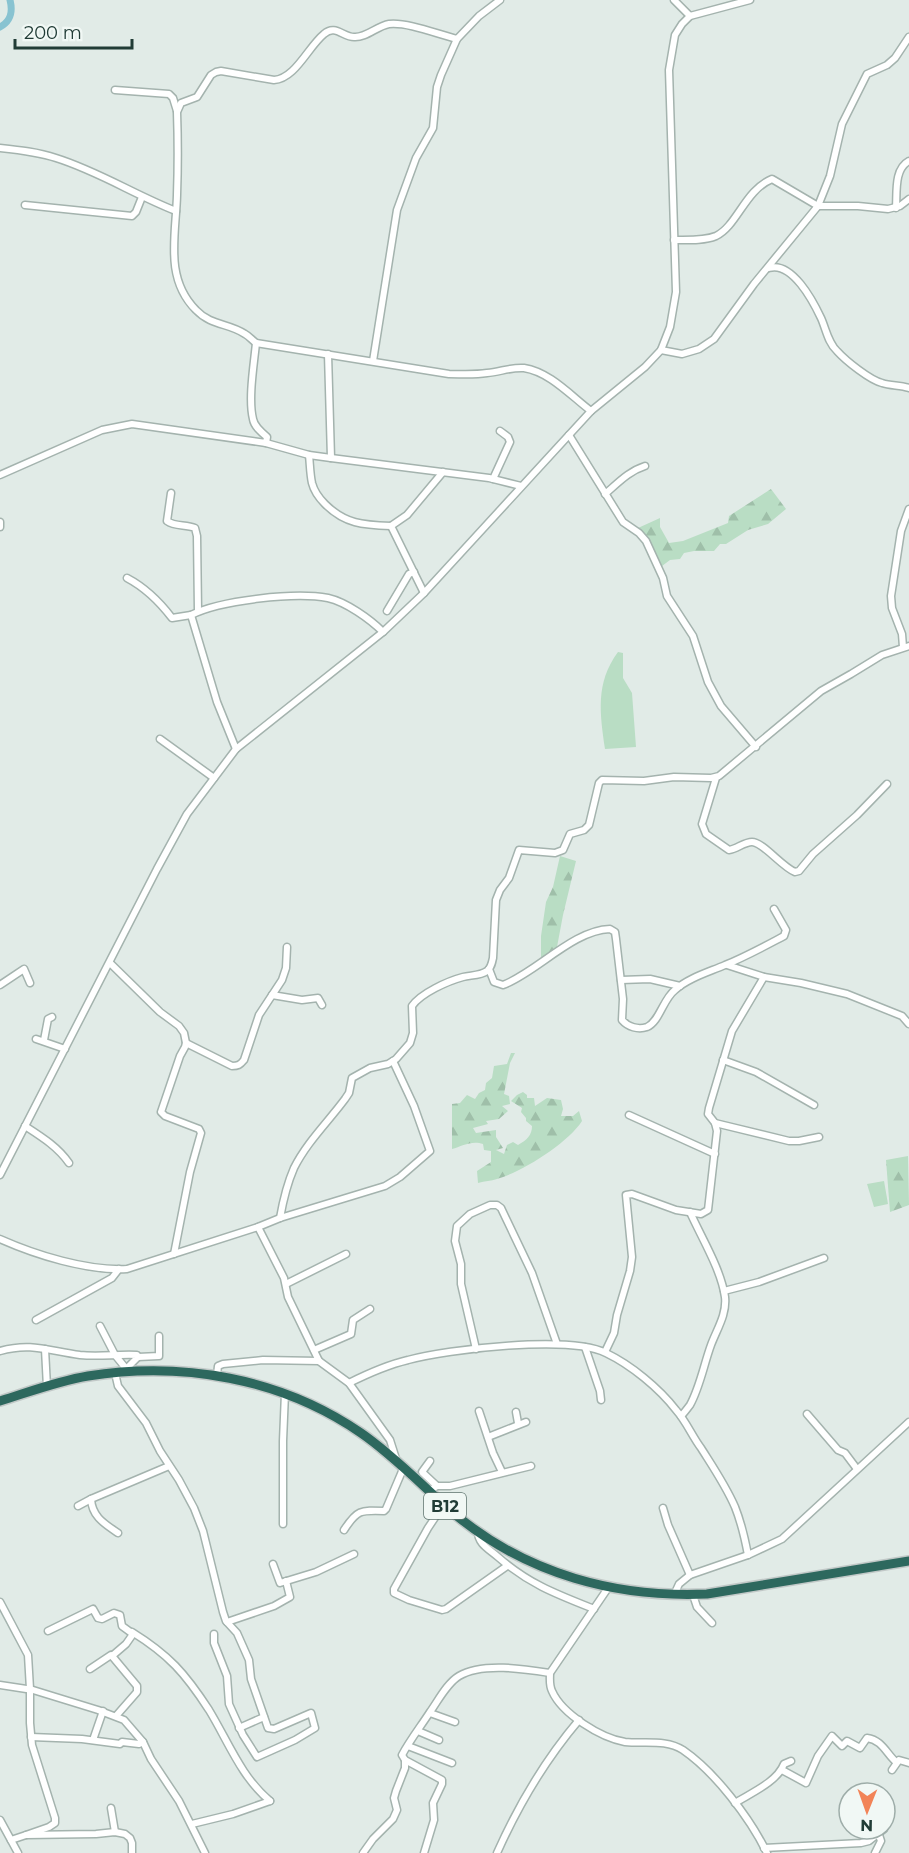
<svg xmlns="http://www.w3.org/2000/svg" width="909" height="1853" viewBox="0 0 909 1853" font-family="Montserrat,sans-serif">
<defs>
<pattern id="forest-firs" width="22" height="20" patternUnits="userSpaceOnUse" patternTransform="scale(1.5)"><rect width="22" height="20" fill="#b9ddc4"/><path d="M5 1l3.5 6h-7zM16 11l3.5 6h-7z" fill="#9fbfa9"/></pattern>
</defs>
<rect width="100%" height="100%" fill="#e1ebe7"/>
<g fill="#b9ddc4">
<path d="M618,652L623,653V678L632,693L636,747L605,749C600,714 595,683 618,652Z"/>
<polygon points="884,1181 888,1204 874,1207 867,1184"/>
</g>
<g fill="url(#forest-firs)">
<polygon points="771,489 786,509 768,524 748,530 726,544 720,544 714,551 694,551 684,553 680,559 670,560 662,566 644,534 638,528 660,518 660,527 669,543 683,541 728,523 729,516"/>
<polygon points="560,856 576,861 563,915 557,947 541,958 541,936 546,902 553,887"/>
<path d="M511,1053H515L510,1063L504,1094L509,1096L510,1104L502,1106L508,1111L499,1119L486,1121L488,1124L473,1128L476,1133L496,1130V1137L503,1148L496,1150L504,1154L507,1145L513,1142L518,1145C527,1140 532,1135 532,1126L526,1121V1118L521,1112L522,1108L511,1101L517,1095L523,1092L527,1095V1098H534L535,1106L547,1098L561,1100L563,1109L561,1116H573L579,1111L582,1121C568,1143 522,1172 497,1179C491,1181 485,1181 478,1183L477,1171L491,1162V1151L484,1150L483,1144C472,1140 462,1146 452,1149V1104L460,1103L467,1095L475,1099L479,1093L485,1090L486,1083L492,1078L494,1066L507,1064Z"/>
<polygon points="908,1156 909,1205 890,1212 886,1160"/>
</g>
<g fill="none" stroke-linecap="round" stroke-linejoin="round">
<path stroke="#88c3d1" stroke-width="7" d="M0,27C11,21 13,12 10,0"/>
<g stroke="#a4b3ae" stroke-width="9">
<g id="minor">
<polyline points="674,0 690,16"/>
<path d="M457,39C437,34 408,22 389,24C377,26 366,38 354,37C343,37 335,24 324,34C308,47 295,79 274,80L221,71L216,72L211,75L197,97L181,103L177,112C178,140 178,167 177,195C176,235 164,278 196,310C211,326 229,323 245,334C249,336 252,340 256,343L449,374C462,374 474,375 487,373C500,372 511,367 524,368C550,372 571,396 591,411"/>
<polyline points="115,90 169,94 173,98 177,111"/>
<path d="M0,148C19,150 38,152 56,158C98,171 135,195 176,211"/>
<polyline points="25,205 132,216 136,212 142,197"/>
<path d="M896,208C897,192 894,169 909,161"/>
<path d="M674,240C687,240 704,241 716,236C737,226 745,190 772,179L818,206H858L888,209L900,206L909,199"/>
<path d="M769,268C792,261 813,301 821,318C826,329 828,343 837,351C846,361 870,380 882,383C891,386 900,385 909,388"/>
<path d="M256,343C254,364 248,399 253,419C254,426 261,432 267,437L266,443"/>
<polyline points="661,350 682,354 699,349 714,339 754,284 818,206 830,176 842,124 867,74 887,65 895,58 909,37"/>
<polyline points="328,354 331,458"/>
<polyline points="373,361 397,210 416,158 433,128 437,87 441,75 457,39 479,16 500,0"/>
<polyline points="569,435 623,522 639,533 646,541 663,578 667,596 693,636 708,682 721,706 756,747"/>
<path d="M309,455C310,464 310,474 312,483C314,491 319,498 325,504C345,524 363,525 391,526"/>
<polyline points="0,475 102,430 132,424 266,443 309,455 331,458 489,478 521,486"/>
<polyline points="493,479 510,442 508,437 500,431"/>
<path d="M171,493L167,521C175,527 186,524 195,528L197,536L198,611"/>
<path d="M605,494C618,483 629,471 645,466"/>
<polyline points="0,522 0,527"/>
<path d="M127,578C146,588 159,601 172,618L191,615"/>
<polyline points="424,593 391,526 407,515 443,472"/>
<polyline points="387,611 409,574 414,572"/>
<polyline points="903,647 902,634 892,608 891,596 901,531 909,509"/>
<polyline points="160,739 214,778"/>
<path d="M236,749L217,702L191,615C221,600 295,592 328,598C346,602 370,619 383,632"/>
<path d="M716,778L702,824L706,834L729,850C737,849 744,842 752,842C763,842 782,867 795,872L799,871L813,854L857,815L887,784"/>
<polyline points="110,963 160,1012 179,1026 184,1033 186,1043 185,1047 180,1056 161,1112 165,1116 199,1129 201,1133 190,1172 174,1254"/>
<polyline points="727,965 764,977 801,983 847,994 902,1016 909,1024"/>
<path d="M489,969L494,982L503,985C536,973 573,930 610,929L615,932L616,939L623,999L622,1020C628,1027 638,1030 647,1027C660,1021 663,999 675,990C688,978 709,972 725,965C745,957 765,946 784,936L786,930L774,909"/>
<polyline points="621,980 650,979 680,986"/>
<polyline points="0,985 24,969 30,983"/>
<polyline points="272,995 302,1000 318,998 322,1005"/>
<polyline points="36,1039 65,1049"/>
<polyline points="44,1040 48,1019 52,1017"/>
<path d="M186,1043L232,1066C238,1066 240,1065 244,1060L259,1015L282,980L286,968L287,947"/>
<polyline points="723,1060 756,1072 814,1105"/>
<polyline points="629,1115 715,1154"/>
<polyline points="715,1123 789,1141 799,1141 819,1137"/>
<path d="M25,1126C42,1137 58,1147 69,1163"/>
<polyline points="0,1175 157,869 187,814 236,749 383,632 424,593 591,411 645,367 661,350 670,327 676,292 669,70 675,35 682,24 690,16 750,0"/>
<path d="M280,1218C283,1201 287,1184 294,1168C307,1142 328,1122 345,1099L349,1093L352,1078L370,1068L388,1064L396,1059L410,1043L413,1033L412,1006C421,993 448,981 463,977C470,975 480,976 487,971C491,968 492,963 493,958L496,900L500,890L509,878L519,850L555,853L563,850L570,834L584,830L589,825L599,783L602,780L644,781L674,777L711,778L719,776L821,691L851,674L882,655L909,646"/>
<polyline points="258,1227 284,1278 288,1297 319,1361"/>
<path d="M0,1239C36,1255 87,1271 127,1269L258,1227L280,1218L385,1186L400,1177L430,1151L414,1106L393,1061"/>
<polyline points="286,1284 346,1254"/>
<polyline points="724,1291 759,1282 824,1258"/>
<polyline points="36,1320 112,1278 119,1269"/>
<polyline points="100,1326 115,1355 128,1371"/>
<polyline points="585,1347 600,1391 601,1400"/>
<polyline points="45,1349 47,1387"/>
<polyline points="476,1349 461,1284 461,1264 455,1241 457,1226 470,1214 490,1205 497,1205 501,1208 532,1273 557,1344"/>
<polyline points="314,1350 351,1334 353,1320 370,1309"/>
<path d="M0,1351C31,1342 49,1351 80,1355C99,1357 118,1354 137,1355L138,1357L128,1367L129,1372"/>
<polyline points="605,1352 614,1333 617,1315 630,1271 632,1257 626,1195 632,1194 676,1210 701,1214 708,1210 717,1131 715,1123 708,1114 709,1108 732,1031 764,977"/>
<polyline points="138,1357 159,1356 159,1336"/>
<polyline points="115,1373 118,1386 146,1423 160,1451 179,1480 194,1508 203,1531 223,1612 226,1621 237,1633 249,1660 251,1679 268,1728 274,1729 311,1713 315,1728 295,1740 257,1757 243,1735 229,1704 227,1676 214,1643 214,1634"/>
<polyline points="217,1375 218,1366 223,1364 263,1360 319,1361 349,1383 390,1440 397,1462"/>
<path d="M349,1383C369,1373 387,1365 408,1360C448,1349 570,1335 606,1353C631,1365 659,1388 676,1410C686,1421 692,1436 701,1448C713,1467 726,1486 735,1507C741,1522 745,1539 748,1555"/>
<polyline points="479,1411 493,1453 502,1472"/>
<polyline points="516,1412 518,1423"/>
<polyline points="807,1414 838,1450 845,1453 857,1469"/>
<path d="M681,1416C684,1413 687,1409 690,1405C700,1387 704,1364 711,1345C717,1329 727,1314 725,1297C721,1269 701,1237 690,1212"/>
<polyline points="488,1437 526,1422"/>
<polyline points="430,1461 422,1472 437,1486"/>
<polyline points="429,1491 437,1486 450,1486 531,1466"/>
<polyline points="444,1504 428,1528 394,1589 394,1593 409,1600 442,1610 446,1609 507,1566"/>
<polyline points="78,1506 91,1499"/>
<polyline points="663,1508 668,1525 690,1575"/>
<polyline points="283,1524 283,1441 285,1393"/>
<path d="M344,1530C357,1510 360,1510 384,1511L386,1509L403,1469"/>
<path d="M478,1532C478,1544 489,1549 498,1557C529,1584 556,1594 594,1609"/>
<path d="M118,1533C105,1524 92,1517 91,1499L169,1466"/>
<polyline points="273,1564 280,1583 316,1572 354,1554"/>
<path d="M608,1588L550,1673C550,1679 549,1685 552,1691C562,1714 601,1738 625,1742C645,1744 666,1739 683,1750C715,1772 750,1818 767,1853"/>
<polyline points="674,1595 679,1584 690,1575 748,1555 782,1539 909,1422"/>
<polyline points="693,1595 697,1607 712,1623"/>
<polyline points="0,1602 28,1655 30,1689 30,1723 32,1745 55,1818 55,1823 49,1827 26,1835"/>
<polyline points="227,1622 274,1606 290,1597 286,1581"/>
<polyline points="48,1631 93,1609 98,1618 102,1619 114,1613 120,1615 122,1626 133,1634 126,1644 112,1656 111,1655 90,1669"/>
<path d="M132,1632C169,1655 185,1673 209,1710C228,1741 241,1777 270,1801"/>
<polyline points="112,1656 137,1686 137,1692 116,1716"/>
<polyline points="0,1685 33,1690 98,1710 124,1720 143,1742 151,1759 179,1801 205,1853"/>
<polyline points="430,1713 455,1722"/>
<polyline points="239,1728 264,1717"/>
<polyline points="418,1731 439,1740"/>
<polyline points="31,1737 82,1739 120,1744 122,1742 139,1744 143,1742"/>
<polyline points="93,1740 103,1711"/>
<polyline points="408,1746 452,1763"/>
<path d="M782,1770L806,1783L818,1756L832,1736L842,1746L847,1741L860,1748L867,1738C882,1740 886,1753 896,1762"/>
<polyline points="892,1770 899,1760 909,1763"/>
<path d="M735,1803C751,1793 777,1782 784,1764L791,1761"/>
<polyline points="111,1808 115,1832"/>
<polyline points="0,1820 18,1853"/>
<polyline points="192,1824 233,1814 270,1801"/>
<polyline points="11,1840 26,1835 96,1834 115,1832 125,1834 130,1838 132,1843 132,1853"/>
<polyline points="764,1848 861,1843 869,1841 884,1829"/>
<polyline points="363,1853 373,1839 393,1819 397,1810 394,1798 396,1791 405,1768 405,1760"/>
<path d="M424,1853L434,1820L433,1803L442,1784V1780L405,1760L402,1755C410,1740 421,1726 430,1712C438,1701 447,1683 459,1676C482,1662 525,1669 550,1673"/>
<path d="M497,1853C518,1806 545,1760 579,1720"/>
<polyline points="875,1853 881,1841 878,1832"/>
</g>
</g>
<g stroke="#c1c8c7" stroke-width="12">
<path id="highway" d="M0,1401C29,1392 58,1381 88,1376C182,1361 281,1378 361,1433C396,1457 425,1489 457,1516C528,1574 616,1598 707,1594L909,1561"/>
</g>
<use href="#minor" stroke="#fff" stroke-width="6"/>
<use href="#highway" stroke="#2d685e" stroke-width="9"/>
</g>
<g text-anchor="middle" stroke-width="5" stroke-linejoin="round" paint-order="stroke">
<rect fill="#f1f8f5" stroke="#5f746f" stroke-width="1.5" x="424" y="1493" width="42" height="26" rx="4.5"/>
<g font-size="16" font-weight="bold" fill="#213c36">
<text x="445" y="1512">B12</text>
</g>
</g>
<g transform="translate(867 1811) rotate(181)"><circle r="28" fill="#f1f8f5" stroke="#9eada9" stroke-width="1.5"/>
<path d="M0-4.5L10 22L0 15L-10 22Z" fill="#f28458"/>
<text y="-9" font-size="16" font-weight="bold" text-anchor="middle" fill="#213c36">N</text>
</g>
<path d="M15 39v9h117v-9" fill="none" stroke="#213c36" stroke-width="3"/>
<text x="24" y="39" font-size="18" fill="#213c36" stroke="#f1f8f5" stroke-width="4.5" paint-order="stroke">200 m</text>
</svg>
